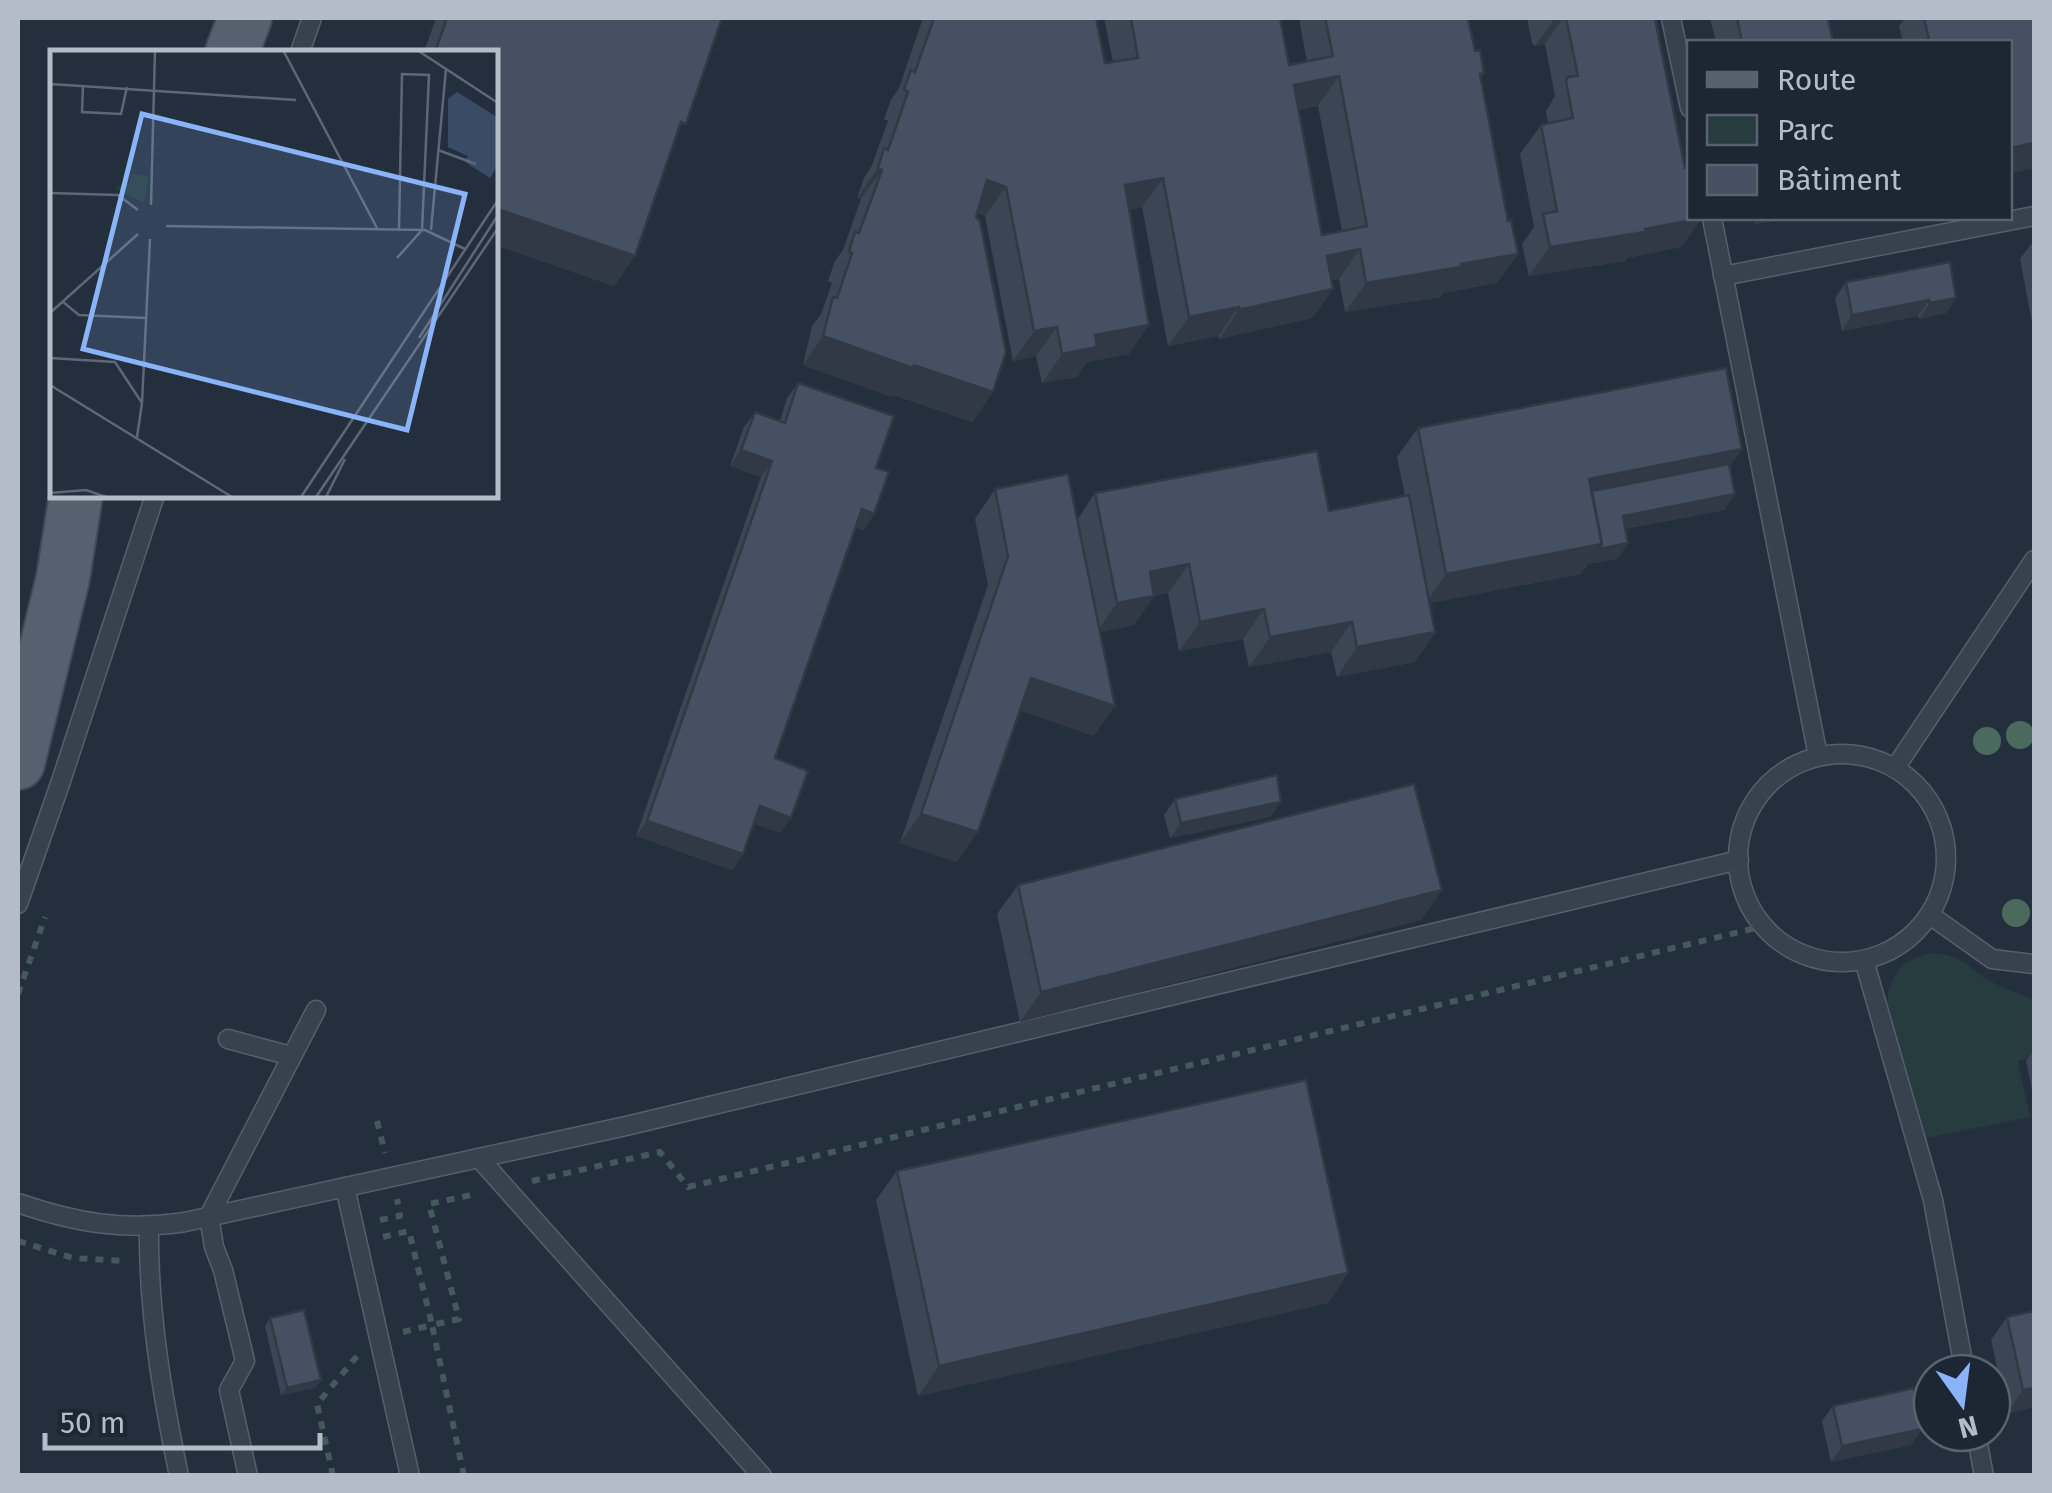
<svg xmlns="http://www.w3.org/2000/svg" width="2052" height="1493" viewBox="0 0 2052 1493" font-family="'Fira Sans',sans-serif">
<rect width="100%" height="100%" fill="#242f3e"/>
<path fill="#263c3f" d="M1934,953C1963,956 1965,965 1987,979C2002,988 2018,994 2034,999V1057L2018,1061L2030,1117L1926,1138L1918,1134L1914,1128L1887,1006C1888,975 1903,957 1934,953Z"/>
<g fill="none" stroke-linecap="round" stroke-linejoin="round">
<g stroke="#565f6c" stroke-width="21">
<g id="lane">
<polyline points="1671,18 1690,108"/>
<polyline points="300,52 312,18"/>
<polyline points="1712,218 1818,756"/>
<polyline points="1723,276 2034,216"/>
<circle cx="1842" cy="858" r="104"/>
<polyline points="1895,768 2034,560"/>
<polyline points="18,904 60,784 155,495"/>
<polyline points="1930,915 1992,959 2034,964"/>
<polyline points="1864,960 1933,1200 1965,1373"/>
<polyline points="228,1039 291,1056"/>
<polyline points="479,1158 762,1476"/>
<polyline points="345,1187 410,1476"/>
<path d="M18,1203C76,1223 124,1231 185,1222L626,1126L1739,860"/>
<path d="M149,1227C148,1310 162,1394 179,1476"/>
<polyline points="1976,1433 1984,1476"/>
<polyline points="248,1476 229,1390 245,1361 223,1270 214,1247 209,1216 316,1010"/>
</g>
</g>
<g stroke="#414a57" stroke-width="56">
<g id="primary">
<polyline points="232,52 245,18"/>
<polyline points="18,763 63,578 76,495"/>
</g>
</g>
<g stroke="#44595c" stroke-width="6" stroke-dasharray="8 8" stroke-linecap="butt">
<polyline points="18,994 45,917"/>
<polyline points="377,1121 385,1153"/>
<polyline points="532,1181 660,1152 688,1187 1764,926"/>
<polyline points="380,1220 400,1216 397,1199"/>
<polyline points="383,1237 409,1231 432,1325 459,1319 429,1204 476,1194"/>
<polyline points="18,1241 73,1258 124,1261"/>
<polyline points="403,1332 432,1325 464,1476"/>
<polyline points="333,1476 317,1404 358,1355"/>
</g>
<use href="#lane" stroke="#38414e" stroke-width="18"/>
<use href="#primary" stroke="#56606e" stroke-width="52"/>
</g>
<g fill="#4b6a5d">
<circle cx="2020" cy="735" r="14"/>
<circle cx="1987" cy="741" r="14"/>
<circle cx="2016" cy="913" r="14"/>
</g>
<g fill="#3b4654" fill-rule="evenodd">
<polygon points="436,18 722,18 676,137 635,256 614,286 495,245 495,52 424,52"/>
<path d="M923,18H1096L1105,63L1113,62L1104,18H1280L1289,65L1307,62L1299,18H1468L1475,51L1484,73L1481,78L1508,221L1518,254L1497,283L1443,293L1441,297L1345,312L1339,279L1332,280L1333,289L1312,318L1219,339L1218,336L1168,346L1142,207L1129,210V354L1087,362L1077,377L1042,383L1036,356L1013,361L985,216L977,213L976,217L993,392L972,422L894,395L892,397L803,365L812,326L821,314L832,283L828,281L835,261L843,250L861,199L857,198L864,178L872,165L888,121L884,119L891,100L899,88ZM1318,106L1342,231L1322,235L1298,110Z"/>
<polygon points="1527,18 1655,18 1685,168 1702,218 1681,247 1627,258 1625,261 1529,276 1522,244 1534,227 1520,154 1541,125 1548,123 1546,111 1555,96 1545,44 1535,46 1532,43"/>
<polygon points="1710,18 1828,18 1833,42 1716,42"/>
<polygon points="1905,18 2034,18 2034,168 2010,173 2010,42 1903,42 1899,26"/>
<polygon points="2034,243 2034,333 2020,259 2031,244"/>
<polygon points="1846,282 1956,298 1946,313 1919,319 1918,316 1842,331 1835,298"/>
<polygon points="798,383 876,468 874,514 863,530 856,527 775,758 780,833 754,823 743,854 732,870 636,836 761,477 730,466 744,427 755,412 780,421 787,398"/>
<polygon points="1418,428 1742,449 1729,467 1735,494 1724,510 1625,529 1628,543 1617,559 1588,564 1581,574 1430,603 1435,632 1415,662 1337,677 1331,652 1249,667 1243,639 1179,651 1168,593 1154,596 1134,625 1100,632 1094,736 1019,710 957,862 900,843 988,585 975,519 995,489 1077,520 1095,493 1329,511 1405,496 1397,457"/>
<polygon points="1175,799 1281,802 1270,817 1170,838 1164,815"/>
<polygon points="1018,885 1442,890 1421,920 1020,1022 997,914"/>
<polygon points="2034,1049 2034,1100 2026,1061"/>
<polygon points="897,1171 1348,1273 1328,1303 918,1396 876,1200"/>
<polygon points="2007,1317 2034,1407 2007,1413 1991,1340"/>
<polygon points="270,1318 321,1380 315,1388 281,1395 265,1326"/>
<polygon points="1833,1406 1922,1429 1911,1445 1831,1462 1822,1421"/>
</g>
<g fill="#303945">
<polygon points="1555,18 1563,18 1545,44 1535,46"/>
<polygon points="1339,76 1318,106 1273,115 1294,85"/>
<polygon points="2034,143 2034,168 2010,173 2010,148"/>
<polygon points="878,168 882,170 861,199 857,198"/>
<polygon points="1163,178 1142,207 1104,214 1125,185"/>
<polygon points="987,180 1006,187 985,216 966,210"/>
<polygon points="495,208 635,256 614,286 495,245"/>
<polygon points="1702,218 1681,247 1627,258 1625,261 1529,276 1550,247"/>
<polygon points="1758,218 1791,218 1752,225"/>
<polygon points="1360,249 1339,279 1306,285 1327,256"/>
<polygon points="1518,254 1497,283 1443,293 1441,297 1345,312 1366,283"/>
<polygon points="1333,289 1312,318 1219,339 1239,310"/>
<polygon points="1956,298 1946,313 1919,319 1930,303"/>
<polygon points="1929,300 1918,316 1842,331 1852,315"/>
<polygon points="1239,307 1218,336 1168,346 1189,317"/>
<polygon points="1149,325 1129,354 1087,362 1077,377 1042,383 1062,354 1095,335"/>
<polygon points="1057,327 1036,356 1013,361 1034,331"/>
<polygon points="823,336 914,365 993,392 972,422 894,395 892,397 803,365"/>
<polygon points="1742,449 1721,479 1582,506 1589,479"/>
<polygon points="741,450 772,461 761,477 730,466"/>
<polygon points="1735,494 1724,510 1612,531 1623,516"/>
<polygon points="862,509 874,514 863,530 851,525"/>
<polygon points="1628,543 1617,559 1588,564 1581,574 1425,604 1446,574 1602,544"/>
<polygon points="1189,564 1168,593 1154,596 1134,625 1096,633 1117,603 1150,572"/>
<polygon points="1264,609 1243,639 1179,651 1200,622"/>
<polygon points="1352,622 1331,652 1249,667 1270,637"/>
<polygon points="1435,632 1415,662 1337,677 1357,647"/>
<polygon points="1031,678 1115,706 1094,736 1010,707"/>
<polygon points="1281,802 1270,817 1170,838 1181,823"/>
<polygon points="760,806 791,818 780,833 749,822"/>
<polygon points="921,814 978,832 957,862 900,843"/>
<polygon points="647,821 743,854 732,870 636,836"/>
<polygon points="1442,890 1421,920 1020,1022 1041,992"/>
<polygon points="1348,1273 1328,1303 918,1396 939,1366"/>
<polygon points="321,1380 315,1388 281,1395 287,1388"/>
<polygon points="2034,1388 2034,1407 2007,1413 2023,1390"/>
<polygon points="1922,1429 1911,1445 1831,1462 1842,1446"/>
</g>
<g fill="#455162" stroke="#303945" stroke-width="2.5" fill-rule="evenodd">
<polygon points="447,18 722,18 686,124 681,122 635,256 495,208 495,52 435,52"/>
<path d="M934,18H1096L1105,63L1138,58L1131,18H1280L1289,65L1333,56L1325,18H1468L1475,51L1480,50L1484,73L1480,74L1508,221L1511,220L1518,254L1461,264V267L1366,283L1360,249L1327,256L1333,289L1239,310V307L1189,317L1163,178L1125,185L1149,325L1095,335L1097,347L1062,354L1057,327L1034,331L1006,187L987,180L976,217L980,221L1006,352L993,392L914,365L913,368L823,336L833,297L837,298L852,253L849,251L855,232L859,233L882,170L878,168L884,148L888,150L908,92L904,89L911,70L915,72ZM1339,76L1367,226L1322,235L1294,85Z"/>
<polygon points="1566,18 1655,18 1685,168 1690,167 1690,218 1702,218 1645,229 1645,232 1550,247 1543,214 1557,211 1541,125 1573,118 1566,81 1568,77 1578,76"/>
<polygon points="1737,18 1828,18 1833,42 1742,42"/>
<polygon points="1924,18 2034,18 2034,143 2010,148 2010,42 1913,42 1929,39"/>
<polygon points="1950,262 1956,298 1930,303 1929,300 1852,315 1846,282"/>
<polygon points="1726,368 1742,449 1589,479 1602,544 1446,574 1418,428"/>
<polygon points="798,383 894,416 876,468 889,472 874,514 862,509 775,758 808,771 791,818 760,806 743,854 647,821 772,461 741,450 755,412 785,423"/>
<polygon points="1317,451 1329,511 1409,495 1435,632 1357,647 1352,622 1270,637 1264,609 1200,622 1189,564 1150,572 1154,596 1117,603 1095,493"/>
<polygon points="1729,464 1735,494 1623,516 1628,543 1599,549 1602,544 1592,491"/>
<polygon points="1068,474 1115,706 1031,678 978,832 921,814 1008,556 995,489"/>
<polygon points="1277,775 1281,802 1181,823 1175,799"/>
<polygon points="1414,784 1442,890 1041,992 1018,885"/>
<polygon points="1306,1080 1348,1273 939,1366 897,1171"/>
<polygon points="304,1310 321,1380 287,1388 270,1318"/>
<polygon points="2034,1311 2034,1388 2023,1390 2007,1317"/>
<polygon points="1914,1388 1922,1429 1842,1446 1833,1406"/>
</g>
<g transform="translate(50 50)">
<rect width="448" height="448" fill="#242f3e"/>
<path d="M81,124L99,126L94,153L63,138L80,133Z" fill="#263c3f"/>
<path d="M407,42L447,67V117L440,128L415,112L418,106L398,97V49Z" fill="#394c67"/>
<path fill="none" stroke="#5e6776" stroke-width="2.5" d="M233,0L327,178M367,0L396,19M0,34L246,50M33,35L32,62L71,64L77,37M388,100L426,114M0,143L68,145L88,160M101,155L105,0M116,176L375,180L415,199M381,180L396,19L448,53M347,208L372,180L379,25L352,24L349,179M13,252L29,265L96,268M0,263L88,184M369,288L448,165M0,308L65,312L92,353L87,387M0,335L182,447M92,353L100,189M0,443L36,440L56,447M251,447L448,150M266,447L448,178M276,447L295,409"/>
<path fill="#8ab4f8" fill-opacity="0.15" stroke="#8ab4f8" stroke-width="5" d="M92,64L415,144L357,380L33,299Z"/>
<rect width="448" height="448" fill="none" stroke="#b4bcc9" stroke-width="5"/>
</g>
<rect width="2052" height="1493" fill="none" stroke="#b4bcc9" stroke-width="40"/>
<rect x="1687" y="40" width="325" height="180" fill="#1d2633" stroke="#59626f" stroke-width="2.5"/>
<rect x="1707" y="72" width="50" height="15" fill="#56606e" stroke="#59626f" stroke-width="2.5"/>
<text x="1777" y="90" font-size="30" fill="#b4bcc9">Route</text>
<rect x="1707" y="115" width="50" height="30" fill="#263c3f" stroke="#59626f" stroke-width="2.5"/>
<text x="1777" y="140" font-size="30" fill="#b4bcc9">Parc</text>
<rect x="1707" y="165" width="50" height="30" fill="#455162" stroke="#59626f" stroke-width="2.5"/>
<text x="1777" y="190" font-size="30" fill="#b4bcc9">Bâtiment</text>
<g transform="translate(1962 1403) rotate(166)"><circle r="48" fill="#1d2633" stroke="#59626f" stroke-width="2.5"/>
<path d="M0-8L18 38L0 25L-18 38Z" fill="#8ab4f8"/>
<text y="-15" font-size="28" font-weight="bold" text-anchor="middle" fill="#b4bcc9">N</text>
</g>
<path d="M45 1433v15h275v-15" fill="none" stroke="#b4bcc9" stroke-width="5"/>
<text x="60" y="1433" font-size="30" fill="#b4bcc9" stroke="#1d2633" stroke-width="8" paint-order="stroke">50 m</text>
</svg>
